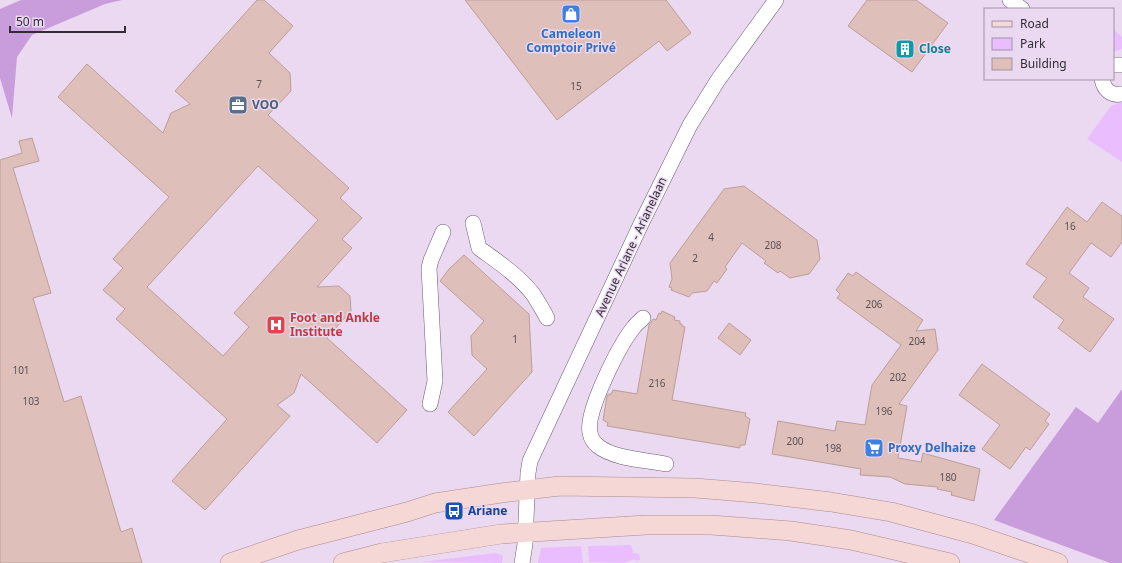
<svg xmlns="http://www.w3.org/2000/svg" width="1122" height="563" viewBox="0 0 1122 563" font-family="'Noto Sans',sans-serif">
<rect width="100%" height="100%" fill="#ead9f1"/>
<g fill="#eabefe">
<polygon points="1113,29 1122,37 1122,49 1113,52"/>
<polygon points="1122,101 1122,162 1087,139 1111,106"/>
<polygon points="631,545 633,553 639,554 640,560 636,561 635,559 624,563 589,562 588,546"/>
<polygon points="581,546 583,563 538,563 541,548"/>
<polygon points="495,553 502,555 503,556 502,563 422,562"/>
</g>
<g fill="#c99cdc">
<polygon points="21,0 122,0 105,4 32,35 17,57 12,118 0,78 0,9"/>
<polygon points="1122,389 1122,563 1110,563 994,520 1076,407 1098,423"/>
</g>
<g fill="#debfb9" stroke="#bc9e98" fill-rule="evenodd">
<path d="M257,0H264L293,26L269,53L290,73L291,91L268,115L349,188L340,198L362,218L342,239L352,248L317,287L339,286L350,296L351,311L327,338L407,410L377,443L301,374L294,393L277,405L290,416L205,510L172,481L227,419L116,319L125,309L103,290L123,268L113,259L169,197L58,97L87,64L163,133L171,113L190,104L175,91ZM258,166L318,220L234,313L249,327L223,356L147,287Z"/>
<polygon points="465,0 666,0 691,33 667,51 659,41 557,120"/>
<polygon points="867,0 916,0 948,23 912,72 848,26"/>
<polygon points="32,138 39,161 13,168 51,293 33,298 64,402 81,396 121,532 132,528 142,563 0,563 0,160 22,153 19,141"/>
<polygon points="744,186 817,240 820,259 809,274 790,278 780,271 778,273 764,263 766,261 742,243 725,267 727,269 717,283 714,281 707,291 692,293 689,297 671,290 672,288 669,287 672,279 670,263 724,189"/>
<polygon points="1102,202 1122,216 1122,242 1111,257 1091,243 1069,273 1089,288 1083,297 1114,319 1090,352 1058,328 1064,320 1033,297 1047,278 1026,264 1067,207 1087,222"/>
<polygon points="464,255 529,314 532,372 474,436 448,412 487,369 472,355 471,336 484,321 440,281 449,269"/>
<polygon points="856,272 923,320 916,331 935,329 938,350 899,404 907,406 898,458 921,462 923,453 980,469 974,501 951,495 952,492 937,489 938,487 905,484 890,477 860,475 861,469 772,454 778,421 835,431 837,421 865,425 872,385 901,345 837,298 840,294 836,290 848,273 853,276"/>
<polygon points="662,311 675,317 674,320 680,321 680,324 682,324 682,326 685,327 672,400 746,413 745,416 750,419 745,445 740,445 740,448 607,426 608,423 603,420 607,396 608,394 610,395 611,393 612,393 613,390 637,394 649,325 653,319 656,320 659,313 661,314"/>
<polygon points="729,323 751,340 740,355 718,338"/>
<polygon points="982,364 1050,414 1045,421 1049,424 1030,450 1026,447 1010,469 982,449 1000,425 959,395"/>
</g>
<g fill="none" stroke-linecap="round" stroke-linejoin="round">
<g stroke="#6a5b70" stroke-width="16">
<g id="minor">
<polyline points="1010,0 1022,9"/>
<polyline points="1113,65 1122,65"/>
<path d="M1102,79C1104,90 1111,96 1122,94"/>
<path d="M473,223L479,248C498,262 518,275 533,294C538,302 543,310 547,318"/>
<path d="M643,318C640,321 636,324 634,327C620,344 585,412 590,433C591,438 594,443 598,446C614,459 646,460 666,464"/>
<polyline points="430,404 435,381 429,268 431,260 443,232"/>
<polyline points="522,563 525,544 528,473 530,461 641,224 690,125 718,80 776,0"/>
</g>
</g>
<g stroke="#ad8a8b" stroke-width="20">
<g id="major">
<polyline points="230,563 298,540 407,512 435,503 501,493 560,486 695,488 756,493 831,502 891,512 973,534 1058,563"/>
<polyline points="343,563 382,553 501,534 646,525 711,525 791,531 851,540 950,563"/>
</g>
</g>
<use href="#minor" stroke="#fff" stroke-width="15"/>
<use href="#major" stroke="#f5d7d5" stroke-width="19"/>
</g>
<defs>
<g id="shop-square" transform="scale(1)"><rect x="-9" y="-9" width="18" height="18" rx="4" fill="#3f7fe0" stroke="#ead9f1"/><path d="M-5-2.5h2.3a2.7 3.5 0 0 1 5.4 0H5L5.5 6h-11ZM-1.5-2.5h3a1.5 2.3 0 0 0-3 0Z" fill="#fff"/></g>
<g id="building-square" transform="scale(1)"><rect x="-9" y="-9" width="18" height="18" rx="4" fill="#0f9aa8" stroke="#ead9f1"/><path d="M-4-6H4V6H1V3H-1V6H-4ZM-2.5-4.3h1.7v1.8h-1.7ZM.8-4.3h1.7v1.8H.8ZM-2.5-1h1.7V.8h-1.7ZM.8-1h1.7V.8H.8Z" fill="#fff"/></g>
<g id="office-square" transform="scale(1)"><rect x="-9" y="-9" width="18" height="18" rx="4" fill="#5c6f8a" stroke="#ead9f1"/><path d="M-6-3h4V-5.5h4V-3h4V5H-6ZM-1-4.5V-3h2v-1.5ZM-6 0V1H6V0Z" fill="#fff"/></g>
<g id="hospital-square" transform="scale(1)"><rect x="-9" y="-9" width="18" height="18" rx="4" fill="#e0444e" stroke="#ead9f1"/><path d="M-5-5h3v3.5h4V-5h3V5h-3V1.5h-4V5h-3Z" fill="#fff"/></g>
<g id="supermarket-square" transform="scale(1)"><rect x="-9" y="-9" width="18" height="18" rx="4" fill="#3f7fe0" stroke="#ead9f1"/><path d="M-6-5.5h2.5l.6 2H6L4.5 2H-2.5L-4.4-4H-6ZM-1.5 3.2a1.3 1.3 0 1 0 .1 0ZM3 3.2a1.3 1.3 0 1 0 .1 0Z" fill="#fff"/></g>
<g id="bus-square" transform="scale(1)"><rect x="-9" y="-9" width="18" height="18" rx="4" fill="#1a4fb4" stroke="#ead9f1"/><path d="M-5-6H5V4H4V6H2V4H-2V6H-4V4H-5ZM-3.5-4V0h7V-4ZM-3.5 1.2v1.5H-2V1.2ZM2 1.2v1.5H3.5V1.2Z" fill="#fff"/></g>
</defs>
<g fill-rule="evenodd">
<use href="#shop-square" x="571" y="14"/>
<use href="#building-square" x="905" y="49"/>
<use href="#office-square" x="238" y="105"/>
<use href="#hospital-square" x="276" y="325"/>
<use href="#supermarket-square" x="874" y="448"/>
<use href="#bus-square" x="454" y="511"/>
</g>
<g text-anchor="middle" stroke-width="3" stroke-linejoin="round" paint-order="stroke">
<g font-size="10" fill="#5d5156">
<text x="259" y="88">7</text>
<text x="576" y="90">15</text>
<text x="1070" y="230">16</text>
<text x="711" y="241">4</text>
<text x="773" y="249">208</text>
<text x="695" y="262">2</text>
<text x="874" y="308">206</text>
<text x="515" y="343">1</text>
<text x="917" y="345">204</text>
<text x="21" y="374">101</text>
<text x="898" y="381">202</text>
<text x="657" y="387">216</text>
<text x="31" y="405">103</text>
<text x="884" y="415">196</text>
<text x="795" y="445">200</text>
<text x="833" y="452">198</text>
<text x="948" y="481">180</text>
</g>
<g font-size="12" font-weight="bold" fill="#366cbe" stroke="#ead9f1">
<text x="571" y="38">Cameleon<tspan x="571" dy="14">Comptoir Privé</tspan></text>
<text x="888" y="452" text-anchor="start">Proxy Delhaize</text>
</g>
<g font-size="12" font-weight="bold" fill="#0d838f" stroke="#ead9f1" text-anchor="start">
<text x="919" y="53">Close</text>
</g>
<g font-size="12" font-weight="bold" fill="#4e5e75" stroke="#ead9f1" text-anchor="start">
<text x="252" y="109">VOO</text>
</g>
<g font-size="12" fill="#322c35" stroke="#ead9f1">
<text transform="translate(631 247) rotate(-65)" y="4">Avenue Ariane - Arianelaan</text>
</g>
<g font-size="12" font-weight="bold" fill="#be3a42" stroke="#ead9f1" text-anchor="start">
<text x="290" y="322">Foot and Ankle<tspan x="290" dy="14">Institute</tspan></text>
</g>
<g font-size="12" font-weight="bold" fill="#164399" stroke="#ead9f1" text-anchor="start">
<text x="468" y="515">Ariane</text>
</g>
</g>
<rect x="984" y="8" width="130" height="72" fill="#ead9f1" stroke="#a094a6"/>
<rect x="992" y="21" width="20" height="6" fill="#f5d7d5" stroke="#a094a6"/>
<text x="1020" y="28" font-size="12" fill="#322c35">Road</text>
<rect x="992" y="38" width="20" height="12" fill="#eabefe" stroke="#a094a6"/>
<text x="1020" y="48" font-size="12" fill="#322c35">Park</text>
<rect x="992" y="58" width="20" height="12" fill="#debfb9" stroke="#a094a6"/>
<text x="1020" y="68" font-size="12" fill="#322c35">Building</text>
<path d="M10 26v6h115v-6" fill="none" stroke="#322c35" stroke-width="2"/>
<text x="16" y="26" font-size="12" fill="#322c35" stroke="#ead9f1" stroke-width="3" paint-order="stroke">50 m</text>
</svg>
